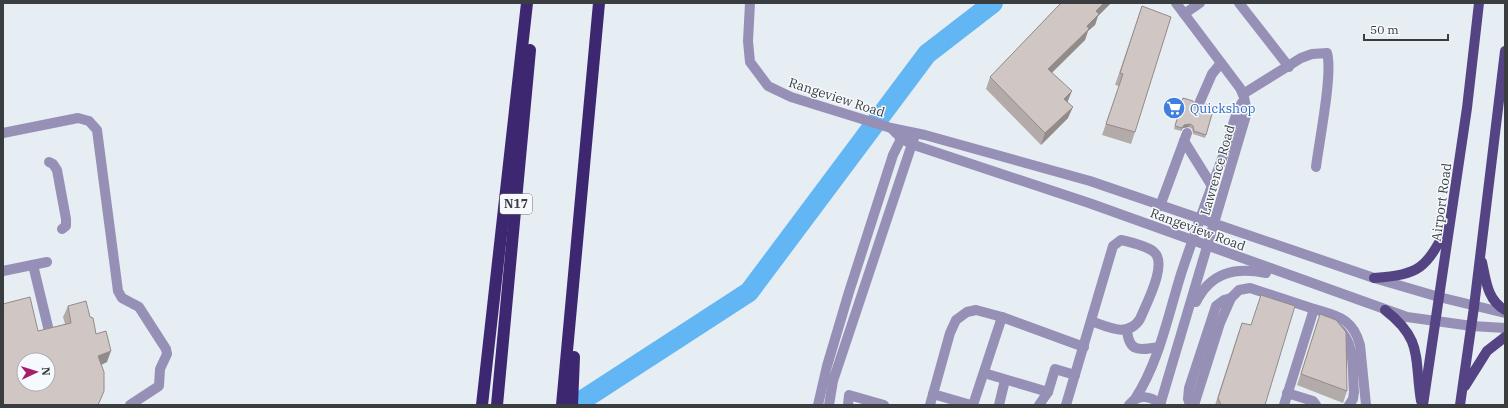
<svg xmlns="http://www.w3.org/2000/svg" width="1508" height="408" viewBox="0 0 1508 408" font-family="'IBM Plex Serif',serif">
<rect width="100%" height="100%" fill="#e6edf3"/>
<g fill="none" stroke-linecap="round" stroke-linejoin="round">
<polyline stroke="#62b6f4" stroke-width="20" points="575,405 749,292 927,54 993,3"/>
<g stroke="#9790b6" stroke-width="10">
<polyline points="750,3 748,41 750,62 768,86 791,97 891,128 925,135 1090,181 1374,278 1439,297 1505,313"/>
<polyline points="1239,3 1289,67"/>
<polyline points="1184,14 1200,3"/>
<path d="M1243,94L1301,58L1312,54L1327,53C1333,73 1319,142 1316,167"/>
<polyline points="1198,106 1212,74 1221,63"/>
<polyline points="891,128 901,138 911,144 1089,203 1407,317 1472,326 1505,328"/>
<polyline points="3,133 78,118 89,121 97,130 118,291 122,298 139,307 166,349 167,354 160,369 159,386 130,405"/>
<polyline points="1184,141 1212,186"/>
<polyline points="49,162 53,164 57,170 66,219 66,226 62,229"/>
<polyline points="1160,206 1187,133"/>
<polyline points="33,265 48,327"/>
<polyline points="3,271 47,262"/>
<path d="M1196,302C1211,272 1235,267 1266,273"/>
<path d="M1338,328C1356,343 1352,370 1354,392L1353,399L1349,405"/>
<path d="M1127,330C1129,353 1140,350 1159,347"/>
<polyline points="984,373 1048,392"/>
<polyline points="1287,393 1313,401 1316,405"/>
<polyline points="933,394 971,405"/>
<path d="M1135,399C1159,362 1168,316 1181,274C1195,232 1210,190 1226,148C1231,135 1235,110 1244,100"/>
<polyline points="818,405 827,366 849,292 893,155 904,133"/>
<polyline points="829,405 833,381 914,138"/>
<polyline points="848,405 849,395 884,405"/>
<polyline points="930,405 950,333 956,320 967,312 976,310 1002,317 1084,347"/>
<polyline points="973,405 1002,317"/>
<polyline points="999,405 1005,380"/>
<polyline points="1039,405 1048,392 1055,369 1075,375"/>
<path d="M1066,405L1113,246L1121,240C1130,242 1147,246 1154,252C1168,264 1146,304 1140,319C1128,338 1108,327 1091,321"/>
<path d="M1129,405C1138,394 1151,395 1161,405"/>
<polyline points="1160,405 1247,112 1244,97 1240,88 1176,3"/>
<polyline points="1190,405 1188,399 1189,388 1216,306 1224,300 1231,298"/>
<polyline points="1194,405 1220,323 1231,298 1239,290 1250,288 1314,309"/>
<path d="M1284,405L1314,309C1337,316 1353,318 1360,345L1366,405"/>
</g>
<g stroke="#544484" stroke-width="10">
<path d="M1482,262C1486,280 1487,300 1505,310"/>
<path d="M1374,278C1421,274 1425,269 1447,228"/>
<path d="M1385,310C1424,340 1414,359 1421,401"/>
<polyline points="1465,386 1487,351 1505,337"/>
<polyline points="1423,405 1467,108 1479,3"/>
<polyline points="1460,405 1474,307 1505,51"/>
</g>
<g stroke="#3e2771" stroke-width="12">
<polyline points="482,405 527,3"/>
<polyline points="497,405 530,50"/>
<polyline points="562,405 599,3"/>
<polyline points="572,405 574,357"/>
</g>
</g>
<g fill="#b3aba9">
<polygon points="1061,3 1111,3 1098,16 1095,25 1088,31 1085,40 1052,73 1068,102 1068,118 1041,145 986,89 990,77"/>
<polygon points="1142,6 1135,132 1131,144 1102,135 1119,86 1115,85"/>
<polygon points="1183,98 1197,109 1214,107 1205,138 1193,134 1192,129 1189,127 1183,128 1181,131 1174,129"/>
<polygon points="68,306 90,317 107,362 101,365 38,331 65,324 63,317"/>
<polygon points="1320,314 1347,391 1343,403 1297,385"/>
<polygon points="1242,323 1265,405 1215,405 1238,334"/>
</g>
<g fill="#928b89">
<polygon points="1104,3 1111,3 1098,16 1095,25 1088,31 1085,40 1044,80 1048,69 1087,26 1096,11"/>
<polygon points="1072,91 1067,103 1064,99"/>
<polygon points="1073,107 1068,118 1041,145 1045,133"/>
<polygon points="1190,124 1189,127 1183,128 1181,131 1182,128 1184,125"/>
<polygon points="111,351 107,362 94,368 98,356"/>
</g>
<g fill="#d0c7c4" stroke="#928b89" fill-rule="evenodd">
<polygon points="1061,3 1104,3 1096,11 1099,14 1087,26 1089,29 1048,69 1072,91 1064,99 1073,107 1045,133 990,77"/>
<polygon points="1142,6 1171,17 1135,132 1106,124 1123,74 1120,73"/>
<polygon points="1183,98 1193,101 1194,106 1197,109 1203,108 1206,104 1214,107 1206,135 1194,131 1193,126 1190,124 1184,125 1182,128 1175,126"/>
<polygon points="1261,295 1295,306 1265,405 1221,405 1218,398 1242,323 1251,325"/>
<path d="M30,297L38,331L71,323L68,306L86,301L90,317L93,318L96,334L106,331L111,351L98,356L104,372V391L99,403L97,405H3V304ZM24,360H48V384H24Z"/>
<polygon points="1320,314 1336,320 1346,332 1347,391 1301,374"/>
</g>
<defs>
<g id="supermarket-disc" transform="scale(1.15)"><circle r="9.5" fill="#3f7fe0" stroke="#f6fafe"/><path d="M-6-5.5h2.5l.6 2H6L4.5 2H-2.5L-4.4-4H-6ZM-1.5 3.2a1.3 1.3 0 1 0 .1 0ZM3 3.2a1.3 1.3 0 1 0 .1 0Z" fill="#fff"/></g>
</defs>
<g fill-rule="evenodd">
<use href="#supermarket-disc" x="1174" y="108"/>
</g>
<g text-anchor="middle" stroke-width="3" stroke-linejoin="round" paint-order="stroke">
<rect fill="#f6fafe" stroke="#727678" stroke-width="1" x="500" y="194" width="32" height="20" rx="3"/>
<g font-size="12" font-weight="bold" fill="#3a3d3f">
<text x="516" y="208">N17</text>
</g>
<g font-size="13" fill="#3a3d3f" stroke="#f6fafe">
<text transform="translate(837 97) rotate(18)" y="5">Rangeview Road</text>
<text transform="translate(1217 170) rotate(-74)" y="5">Lawrence Road</text>
<text transform="translate(1441 202) rotate(-82)" y="5">Airport Road</text>
<text transform="translate(1198 229) rotate(20)" y="5">Rangeview Road</text>
</g>
<g font-size="13" fill="#366cbe" stroke="#f6fafe" text-anchor="start">
<text x="1190" y="113">Quickshop</text>
</g>
</g>
<rect width="1508" height="408" fill="none" stroke="#3a3d3f" stroke-width="8"/>
<g transform="translate(36 372) rotate(86)"><circle r="19" fill="#f6fafe" stroke="#abaeb2"/>
<path d="M0-3L7 15L0 10L-7 15Z" fill="#a62069"/>
<text y="-6" font-size="11" font-weight="bold" text-anchor="middle" fill="#3a3d3f">N</text>
</g>
<path d="M1364 34v6h84v-6" fill="none" stroke="#3a3d3f" stroke-width="2"/>
<text x="1370" y="34" font-size="12" fill="#3a3d3f" stroke="#f6fafe" stroke-width="3" paint-order="stroke">50 m</text>
</svg>
